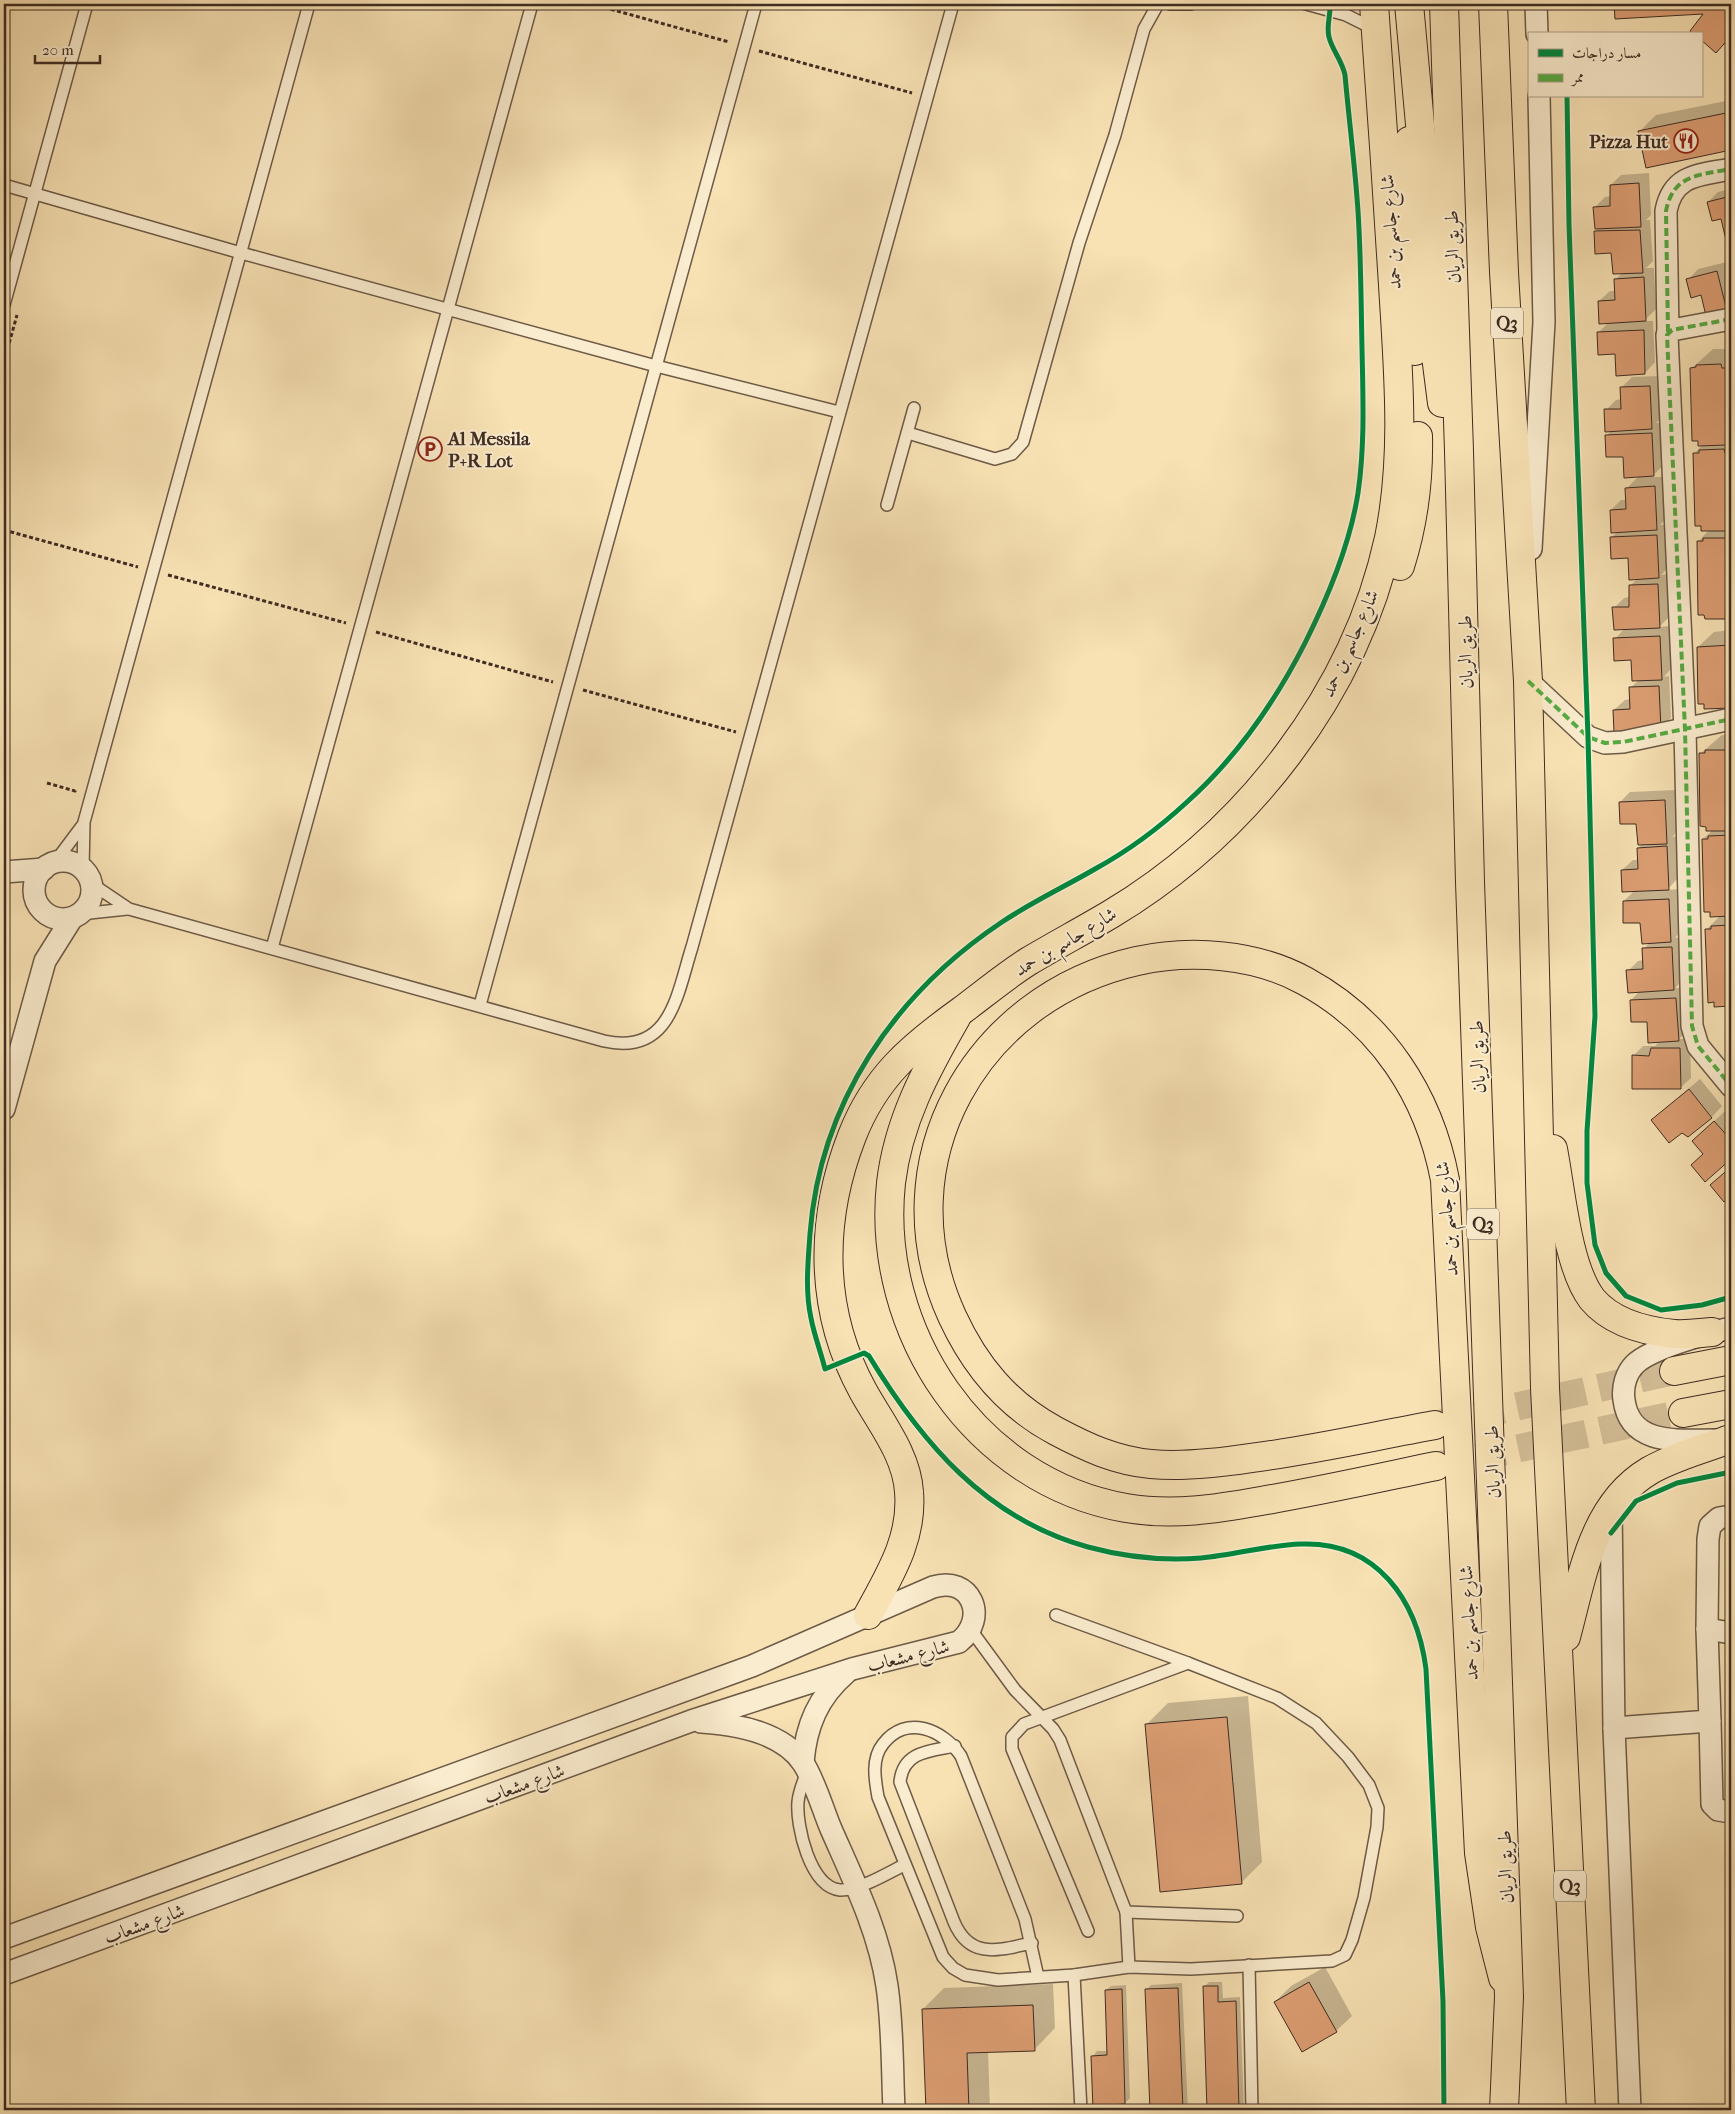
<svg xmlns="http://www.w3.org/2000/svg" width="1735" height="2114" viewBox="0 0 1735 2114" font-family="'IM FELL French Canon',Amiri,serif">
<rect width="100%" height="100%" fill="#f8e2b4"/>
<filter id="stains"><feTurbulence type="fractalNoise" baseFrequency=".004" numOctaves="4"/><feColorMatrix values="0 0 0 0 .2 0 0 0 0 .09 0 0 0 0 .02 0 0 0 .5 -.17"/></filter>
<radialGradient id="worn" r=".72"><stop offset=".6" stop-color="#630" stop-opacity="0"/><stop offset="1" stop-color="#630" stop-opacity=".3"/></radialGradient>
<g fill="#0003">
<polygon points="1615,4 1731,4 1731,36 1716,51 1706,12 1616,17"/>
<polygon points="1731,100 1731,149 1647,166 1640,131 1656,115"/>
<polygon points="1649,173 1651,215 1646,220 1650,220 1653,261 1646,268 1654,268 1656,309 1644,321 1653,321 1655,362 1645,373 1616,353 1598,333 1609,322 1599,301 1610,291 1616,291 1616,279 1622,273 1613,252 1595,232 1599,228 1595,207 1605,197 1611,196 1611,185 1621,175"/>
<polygon points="1731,189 1731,238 1727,238 1722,217 1708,202 1718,192"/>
<polygon points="1727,262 1731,277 1731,305 1727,310 1701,294 1688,280 1698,269"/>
<polygon points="1713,349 1731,349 1731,617 1706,618 1698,542 1710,529 1695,453 1703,444 1692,368"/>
<polygon points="1660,376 1662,418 1656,423 1662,423 1664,465 1651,477 1665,477 1667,518 1660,525 1667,525 1669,567 1661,575 1668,574 1670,616 1659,627 1670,626 1672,668 1664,677 1669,676 1671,718 1660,728 1614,710 1625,700 1631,699 1630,688 1639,680 1632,659 1615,639 1625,628 1614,608 1624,598 1630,597 1630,586 1638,578 1629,557 1612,537 1618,531 1611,510 1621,500 1627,500 1627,488 1639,476 1607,435 1612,430 1606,410 1616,400 1622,399 1621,388 1632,377"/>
<polygon points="1731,630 1731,707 1705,708 1698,647 1714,632"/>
<polygon points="1722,735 1731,735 1731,1005 1716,1005 1706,930 1721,915 1703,839 1713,830 1700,754"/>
<polygon points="1675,790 1677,832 1672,837 1677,836 1678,878 1667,890 1679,889 1681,931 1675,938 1682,937 1684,979 1675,988 1686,988 1688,1030 1679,1039 1690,1039 1691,1078 1680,1088 1633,1056 1643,1046 1655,1046 1660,1041 1648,1020 1631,1000 1640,991 1628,971 1638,961 1644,960 1644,949 1650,942 1641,921 1624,901 1635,890 1622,870 1633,860 1639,860 1638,848 1643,844 1637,823 1620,802 1630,792"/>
<polygon points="1700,1079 1722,1106 1712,1117 1688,1136 1652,1120"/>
<polygon points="1725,1111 1731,1118 1731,1157 1705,1180 1704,1154 1693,1141"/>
<polygon points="1248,1696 1262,1862 1241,1883 1147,1724 1168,1703"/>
<polygon points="1325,1967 1352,2016 1336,2031 1275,2002 1291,1986"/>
<polygon points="1209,1982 1222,1982 1223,1998 1240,1997 1244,2110 1208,2110 1204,1987"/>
<polygon points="1182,1983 1188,2110 1151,2110 1146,1990 1151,1985"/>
<polygon points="1053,1984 1055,2028 1034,2050 988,2051 990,2110 927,2110 923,2009 944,1988"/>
<polygon points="1126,1985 1130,2098 1125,2103 1113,2103 1113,2110 1094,2110 1093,2056 1097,2051 1108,2051 1106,1990 1111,1986"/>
</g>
<g fill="#dc9e73" stroke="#3f2c23">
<polygon points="1614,4 1731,4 1731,36 1716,53 1701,40 1701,34 1694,34 1690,31 1703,14 1615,19"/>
<polygon points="1731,112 1731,150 1646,168 1638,131"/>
<polygon points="1639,183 1641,227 1595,229 1593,207 1610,206 1610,185"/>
<polygon points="1731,196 1731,239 1726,240 1721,219 1712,221 1707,202"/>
<polygon points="1640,230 1643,273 1613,274 1611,253 1595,254 1594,231"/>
<polygon points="1717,271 1727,311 1706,316 1701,295 1691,298 1686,279"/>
<polygon points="1644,277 1646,321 1599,324 1598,301 1615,300 1614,279"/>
<polygon points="1644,330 1645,374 1616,376 1615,354 1598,355 1597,332"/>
<polygon points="1721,364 1722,368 1731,368 1731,440 1727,441 1727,445 1698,446 1698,441 1692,441 1690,368 1696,367 1696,365"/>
<polygon points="1650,386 1652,429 1605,432 1604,409 1621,409 1620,387"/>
<polygon points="1652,433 1654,476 1624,478 1623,457 1606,457 1605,435"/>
<polygon points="1724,449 1725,453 1731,453 1730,531 1701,531 1701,526 1695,526 1693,453 1699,453 1699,450"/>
<polygon points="1655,486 1657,530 1611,533 1610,510 1626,509 1625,488"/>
<polygon points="1657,535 1659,578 1629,580 1628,558 1611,559 1610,537"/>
<polygon points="1703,538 1728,538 1728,542 1731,542 1731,619 1705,619 1704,615 1698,615 1697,541 1703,541"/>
<polygon points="1658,584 1660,628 1614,630 1612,607 1629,607 1629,585"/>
<polygon points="1660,636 1662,680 1632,681 1631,660 1614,661 1613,638"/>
<polygon points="1731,645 1731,708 1704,709 1704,704 1698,704 1697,647"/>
<polygon points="1659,686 1661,730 1614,732 1613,710 1630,709 1629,687"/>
<polygon points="1705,750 1730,750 1731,831 1706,831 1706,827 1700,826 1699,753 1705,753"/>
<polygon points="1665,800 1667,844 1638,845 1636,824 1620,824 1619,802"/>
<polygon points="1731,835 1731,916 1710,917 1710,912 1704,912 1702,839 1708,839 1708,836"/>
<polygon points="1667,846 1669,890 1622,892 1621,870 1638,869 1637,848"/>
<polygon points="1669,899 1671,942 1642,944 1640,923 1623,923 1623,901"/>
<polygon points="1731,925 1731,1006 1714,1007 1714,1002 1708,1003 1705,929 1711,929 1711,926"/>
<polygon points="1672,947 1674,990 1628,993 1626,970 1643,969 1642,948"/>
<polygon points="1676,998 1679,1041 1648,1043 1647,1022 1631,1022 1630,1000"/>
<polygon points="1651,1048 1680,1048 1681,1089 1632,1089 1632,1055 1649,1056"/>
<polygon points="1689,1089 1712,1118 1688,1137 1682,1133 1669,1143 1651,1120"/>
<polygon points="1714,1121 1731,1140 1731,1159 1705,1182 1691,1165 1703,1154 1692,1141"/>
<polygon points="1731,1167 1731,1196 1724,1202 1710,1185"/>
<polygon points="1227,1717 1242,1884 1160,1892 1145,1724"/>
<polygon points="1309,1982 1337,2032 1302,2052 1274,2002"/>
<polygon points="1203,1986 1218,1986 1218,2002 1236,2001 1239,2110 1207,2110"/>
<polygon points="1178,1988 1183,2110 1150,2110 1145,1989"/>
<polygon points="1122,1989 1125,2104 1109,2105 1109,2110 1093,2110 1091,2056 1107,2055 1105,1990"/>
<polygon points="1033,2005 1035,2051 967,2053 969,2110 926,2110 922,2009"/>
</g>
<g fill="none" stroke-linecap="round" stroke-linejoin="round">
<g stroke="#d3be97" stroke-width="28" stroke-dasharray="28 14" stroke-linecap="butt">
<polyline points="1435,1425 1674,1371"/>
<polyline points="1436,1466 1683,1413"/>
</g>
<g stroke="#6d5a47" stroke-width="14">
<g id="service">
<polyline points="1170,4 1191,4"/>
<polyline points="1306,4 1346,15 1374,29"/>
<polyline points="4,185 241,253 656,366 839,412"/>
<polyline points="4,305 87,4"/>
<polyline points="908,433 995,459 1012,454 1023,442 1079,243 1115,135 1144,29 1158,4"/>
<polyline points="887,505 914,408"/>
<polyline points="55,862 82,826"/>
<polyline points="83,869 84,822 309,4"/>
<path d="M92,884L129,909L604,1041C671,1056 677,994 692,947L953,4"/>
<polyline points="80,914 127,909"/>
<polyline points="272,948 532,4"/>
<polyline points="480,1005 756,4"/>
<polyline points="971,1630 1015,1690 1053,1729 1060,1740 1126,1912 1129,1967"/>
<path d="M955,1746C930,1751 903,1751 900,1782L954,1922C970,1960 999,1950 1032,1943"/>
<path d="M807,1772C803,1782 799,1791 798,1802C796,1826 810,1887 840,1890C858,1891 888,1873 904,1865"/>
<polyline points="1126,1912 1237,1916"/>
<polyline points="1088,1931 1012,1749 1012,1737 1024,1724 1188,1663"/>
<polyline points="1249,1965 1252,2110"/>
<polyline points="1074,1975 1081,2110"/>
<path d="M1038,1977L1025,1919L961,1756C943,1729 906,1714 883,1744C871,1759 875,1780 878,1797L943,1957L953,1968L965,1975L998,1980L1074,1975L1129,1967L1191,1969L1332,1961L1345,1955L1352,1940L1364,1898L1377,1827L1378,1808L1369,1785L1348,1757L1316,1723L1277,1698L1188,1663L1056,1615"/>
</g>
</g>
<g stroke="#6d5a47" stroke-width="24">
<g id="minor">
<polyline points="1536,4 1537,34"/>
<polyline points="1731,319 1672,330 1667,335 1685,730 1692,1026 1698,1046 1731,1086"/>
<path d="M1668,332L1666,211C1673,174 1700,175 1731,169"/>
<polyline points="1531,549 1544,322 1539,96"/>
<polyline points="1528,681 1588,737 1605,743 1623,742 1731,719"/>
<circle cx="63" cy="890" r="29"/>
<polyline points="4,872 44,869"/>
<polyline points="4,1109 45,961 72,918"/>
<path d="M1714,1440C1678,1440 1630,1446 1624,1400C1622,1387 1626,1373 1635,1364C1652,1348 1707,1333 1731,1328"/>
<polyline points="1611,1508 1614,1728 1630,2110"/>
<polyline points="1707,1629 1731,1633"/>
<polyline points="1710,1721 1712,1804 1718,1810 1731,1812"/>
<path d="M701,1722C734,1724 782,1732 803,1763C814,1779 823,1810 831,1829C853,1879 879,1931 887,1986C893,2027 892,2069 894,2110"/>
<polyline points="1614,1728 1710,1721 1707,1629 1708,1539 1710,1526 1719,1518 1731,1516"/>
<path d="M803,1762C806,1726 818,1697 846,1673"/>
<path d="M4,1938L752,1666L933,1587C971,1575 989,1618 959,1642L852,1669L691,1721L4,1974"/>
</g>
</g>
<g stroke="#3f2c23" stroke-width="30">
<g id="primary">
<polyline points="1409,141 1415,351"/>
<path d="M1400,566C1413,525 1419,480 1418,436"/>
<path d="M956,1018C926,1070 898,1122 891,1183C875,1332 976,1482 1126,1508C1173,1516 1216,1509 1261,1501C1320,1491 1378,1478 1436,1466"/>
<polyline points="1674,1371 1731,1360"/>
<polyline points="1683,1413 1731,1404"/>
<path d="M1435,1425C1374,1436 1313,1450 1251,1458C1218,1463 1184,1467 1151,1464C1116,1461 1086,1447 1056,1431C1007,1405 975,1366 952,1316C882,1162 976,997 1137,961C1191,949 1256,954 1305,981C1382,1023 1429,1095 1445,1180L1479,1853L1490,1927L1503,1978"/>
<path d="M868,1615C889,1576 913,1539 909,1492C907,1455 880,1422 863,1391C819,1311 819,1221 852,1136C875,1077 911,1047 961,1011C984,994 1005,976 1029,961C1056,945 1084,930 1111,914C1246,833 1355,694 1389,538C1406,455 1398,369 1393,285C1387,191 1381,98 1374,4"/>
</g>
</g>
<g stroke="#3f2c23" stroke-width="30">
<g id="trunk">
<polyline points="1409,4 1423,157 1436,356 1442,403"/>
<polyline points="1444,4 1459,451 1470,882 1509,1997 1504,2110"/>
<polyline points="1493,4 1504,272 1528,681 1545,1388 1581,2110"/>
<path d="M1553,1149C1561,1190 1567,1266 1592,1299C1612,1323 1644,1331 1674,1334C1686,1335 1700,1333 1712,1332"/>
<path d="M1566,1637C1582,1578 1592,1505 1649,1471C1673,1457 1701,1450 1727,1440"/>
</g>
</g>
<g stroke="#3f2c23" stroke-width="3" stroke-dasharray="4 2.5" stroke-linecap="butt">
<polyline points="592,4 729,42"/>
<polyline points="759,51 912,93"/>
<polyline points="4,362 17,315"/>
<polyline points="4,530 138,567"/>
<polyline points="168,575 346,623"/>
<polyline points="376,632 553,682"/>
<polyline points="583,690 736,732"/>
<polyline points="47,783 75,791 76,789"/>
</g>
<use href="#service" stroke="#faecce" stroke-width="11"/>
<use href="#minor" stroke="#faecce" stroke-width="21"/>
<use href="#primary" stroke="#f8e2b4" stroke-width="28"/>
<use href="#trunk" stroke="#f8e2b4" stroke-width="28"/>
<g stroke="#56ab43" stroke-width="4" stroke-dasharray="8 4" stroke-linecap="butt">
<polyline points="1731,319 1672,330 1667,335 1685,730 1692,1026 1698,1046 1731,1086"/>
<path d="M1668,332L1666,211C1673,174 1700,175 1731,169"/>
<polyline points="1528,681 1588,737 1605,743 1623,742 1731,719"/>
</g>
<g stroke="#faecce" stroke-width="8">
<g id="cycleway">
<path d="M1330,4C1331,14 1326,26 1329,37C1332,50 1342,60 1345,75C1349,120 1355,166 1358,211C1361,257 1361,303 1362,348C1363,397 1365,445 1358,493C1350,545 1328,597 1305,643C1275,702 1236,758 1187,802C1160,827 1128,851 1095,869C1064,887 1032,902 1002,922C894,994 820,1103 810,1234C808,1262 805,1291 811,1318C814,1335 821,1352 825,1369L864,1353L869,1356C922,1443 986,1519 1088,1547C1125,1557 1163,1561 1201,1558C1235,1555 1267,1545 1301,1544C1377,1541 1417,1600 1426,1669L1443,2001L1444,2110"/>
<polyline points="1567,96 1569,225 1588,737 1595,1016 1587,1131 1587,1183 1595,1245 1606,1273 1626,1296 1661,1310 1702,1305 1731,1297"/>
<polyline points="1611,1533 1636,1501 1677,1483 1731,1472"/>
</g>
</g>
<use href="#cycleway" stroke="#00873e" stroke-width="5"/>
</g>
<defs>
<g id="restaurant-ring" transform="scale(1.25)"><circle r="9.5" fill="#faecce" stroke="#8f2418" stroke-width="1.5"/><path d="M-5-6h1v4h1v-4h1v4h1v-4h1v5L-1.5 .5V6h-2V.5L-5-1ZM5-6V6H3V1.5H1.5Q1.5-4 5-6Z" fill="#8f2418"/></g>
<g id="parking-ring" transform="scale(1.25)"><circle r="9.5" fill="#faecce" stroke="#8f2418" stroke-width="1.5"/><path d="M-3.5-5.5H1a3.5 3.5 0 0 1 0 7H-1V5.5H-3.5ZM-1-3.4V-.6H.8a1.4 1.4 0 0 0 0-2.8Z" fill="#8f2418"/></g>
</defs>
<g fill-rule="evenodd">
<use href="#restaurant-ring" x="1686" y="141"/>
<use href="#parking-ring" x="430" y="449"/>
</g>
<g text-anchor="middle" stroke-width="4" stroke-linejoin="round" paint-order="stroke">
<g fill="#faecce" stroke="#776656" stroke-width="1">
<rect x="1491" y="307.5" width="32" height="31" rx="4"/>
<rect x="1467" y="1208.5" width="32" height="31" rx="4"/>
<rect x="1554" y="1870.5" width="32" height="31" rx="4"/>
</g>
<g font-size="18" font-weight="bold" fill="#3f2c23">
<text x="1507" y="329">Q3</text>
<text x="1483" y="1230">Q3</text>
<text x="1570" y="1892">Q3</text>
</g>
<g font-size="19" font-weight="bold" fill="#3f2c23" stroke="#faecce" text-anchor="end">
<text x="1668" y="148">Pizza Hut</text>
<text x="448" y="445" text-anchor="start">Al Messila<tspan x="448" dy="22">P+R Lot</tspan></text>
</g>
<g font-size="19" fill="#3f2c23" stroke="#faecce">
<text transform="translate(1390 232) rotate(-94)" y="7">شارع جاسم بن حمد</text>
<text transform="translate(1452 247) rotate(-92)" y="7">طريق الريان</text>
<text transform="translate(1349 643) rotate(-66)" y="7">شارع جاسم بن حمد</text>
<text transform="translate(1465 652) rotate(-91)" y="7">طريق الريان</text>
<text transform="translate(1065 941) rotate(-31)" y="7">شارع جاسم بن حمد</text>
<text transform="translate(1477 1057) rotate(-92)" y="7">طريق الريان</text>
<text transform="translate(1446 1219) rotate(-95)" y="7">شارع جاسم بن حمد</text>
<text transform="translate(1492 1462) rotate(-92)" y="7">طريق الريان</text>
<text transform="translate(1468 1623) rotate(-93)" y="7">شارع جاسم بن حمد</text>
<text transform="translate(908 1655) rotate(-14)" y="7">شارع مشعاب</text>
<text transform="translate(524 1783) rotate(-20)" y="7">شارع مشعاب</text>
<text transform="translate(1505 1867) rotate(-92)" y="7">طريق الريان</text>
<text transform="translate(144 1923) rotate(-20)" y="7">شارع مشعاب</text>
</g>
</g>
<rect width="1735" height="2114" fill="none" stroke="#f8e2b4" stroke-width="20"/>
<rect x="5" y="5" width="1725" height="2104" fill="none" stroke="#3f2c23" stroke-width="2.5"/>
<rect x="10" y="10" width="1715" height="2094" fill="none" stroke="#3f2c23"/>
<rect x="1528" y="32" width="175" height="65" fill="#faecce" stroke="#af9f8a"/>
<rect x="1538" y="49" width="25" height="8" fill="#00873e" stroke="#af9f8a"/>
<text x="1572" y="58" font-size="15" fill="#3f2c23">مسار دراجات</text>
<rect x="1538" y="74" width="25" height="8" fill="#56ab43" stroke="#af9f8a"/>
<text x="1572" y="82" font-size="15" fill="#3f2c23">ممر</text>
<path d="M35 55v8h65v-8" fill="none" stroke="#3f2c23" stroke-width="2.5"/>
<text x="42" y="55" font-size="15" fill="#3f2c23" stroke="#faecce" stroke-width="4" paint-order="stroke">20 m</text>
<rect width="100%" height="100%" filter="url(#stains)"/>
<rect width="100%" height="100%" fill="url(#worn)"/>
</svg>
